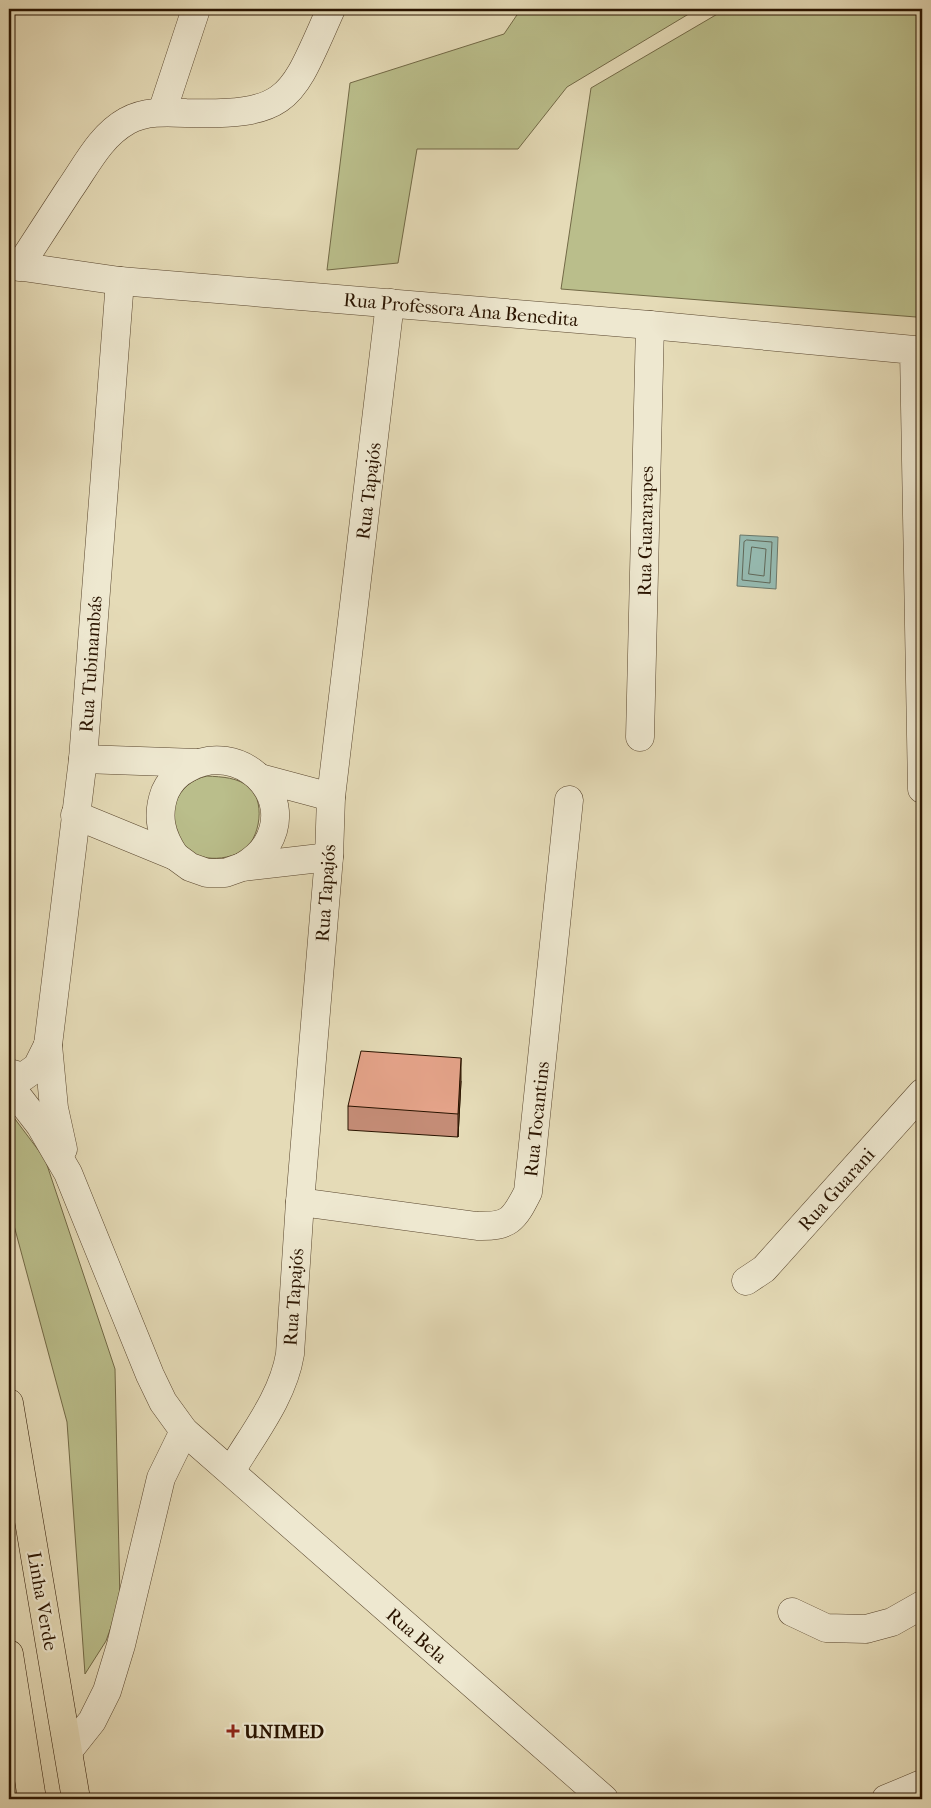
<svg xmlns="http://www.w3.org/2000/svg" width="931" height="1808" viewBox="0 0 931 1808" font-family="'IM FELL French Canon',serif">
<rect width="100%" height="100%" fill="#e5dbb7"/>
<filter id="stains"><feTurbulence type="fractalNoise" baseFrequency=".004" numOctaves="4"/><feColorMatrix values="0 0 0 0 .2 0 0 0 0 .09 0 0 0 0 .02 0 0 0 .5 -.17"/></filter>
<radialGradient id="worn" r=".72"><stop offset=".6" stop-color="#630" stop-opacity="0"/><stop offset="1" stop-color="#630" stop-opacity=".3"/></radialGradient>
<g fill="#babe8b" stroke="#726946">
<polygon points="521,9 697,9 567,87 518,149 417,149 398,263 327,270 350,83 504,34"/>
<polygon points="726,9 922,9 922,312 916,317 561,289 591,88"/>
<path d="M207,776C222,777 238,777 250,788C267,804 259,846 237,854C168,879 151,788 207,776Z"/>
<polygon points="9,1111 45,1159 115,1369 120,1602 106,1641 85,1674 67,1422 9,1207"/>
</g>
<polygon fill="#96bbb2" stroke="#6b786b" points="740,535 778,537 776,589 737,586"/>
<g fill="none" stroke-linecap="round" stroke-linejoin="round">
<g stroke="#606859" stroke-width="1">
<polygon points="747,540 772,542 770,583 742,580 744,542"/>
<polygon points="752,547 766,549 764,576 749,574"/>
</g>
<g stroke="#59462e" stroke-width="29">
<g id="minor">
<polyline points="162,112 196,9"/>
<path d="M19,267C36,241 52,216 69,190C86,166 100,136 127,121C144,111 167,112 186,113C292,116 291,98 331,9"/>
<polyline points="640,737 650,325"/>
<polyline points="83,759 197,763"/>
<polyline points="260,778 331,797"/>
<polyline points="75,815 175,856 190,867 207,873 225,873 242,867 329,857"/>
<path d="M175,856C161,835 156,816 165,792C170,781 178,773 188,768C238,740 297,793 267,844C261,854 252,861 242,867"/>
<polyline points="48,1045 83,759 120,281"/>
<path d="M300,1202L477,1226C509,1227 514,1220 528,1192L569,800"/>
<polyline points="746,1281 764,1269 922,1093"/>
<path d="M231,1471C253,1434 283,1397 290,1354L300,1202L329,857L331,797L390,303"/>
<polyline points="792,1612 826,1628 866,1629 892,1622 922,1605"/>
<polyline points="69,1750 92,1721 107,1691 121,1645 161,1478 184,1431"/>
<polyline points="886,1799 922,1784"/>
</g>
</g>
<g stroke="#59462e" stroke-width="29">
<g id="tertiary">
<polyline points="9,265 120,281 650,325 914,350 922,789"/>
<polyline points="48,1045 54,1108 63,1149"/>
<polyline points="9,1073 23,1077 37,1067 48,1045"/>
<polyline points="9,1085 40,1125 68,1173 150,1375 163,1402 184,1431 604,1799"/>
</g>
</g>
<g stroke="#2a1400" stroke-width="29">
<g id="trunk">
<polyline points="9,1403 76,1799"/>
<polyline points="9,1654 32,1799"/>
</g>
</g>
<use href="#minor" stroke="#eee8d0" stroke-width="28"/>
<use href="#tertiary" stroke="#eee8d0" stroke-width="28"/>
<use href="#trunk" stroke="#e5dbb7" stroke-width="28"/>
</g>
<polygon fill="#c48c76" stroke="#2a1400" points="461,1081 458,1137 348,1130 348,1106"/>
<polygon fill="#a07260" stroke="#2a1400" points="461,1058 461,1081 458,1137 458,1114"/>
<polygon fill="#e4a389" stroke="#2a1400" points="361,1051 461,1058 458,1114 348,1106"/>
<path fill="#8f2418" stroke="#eee8d0" stroke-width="2" d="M230.5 1723.5h5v5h5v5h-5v5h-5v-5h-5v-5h5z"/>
<g text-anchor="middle" stroke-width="4.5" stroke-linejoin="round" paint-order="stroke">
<g font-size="19" fill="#2a1400" stroke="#eee8d0">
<text transform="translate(461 309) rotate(5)" y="7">Rua Professora Ana Benedita</text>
<text transform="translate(368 491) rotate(-83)" y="7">Rua Tapajós</text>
<text transform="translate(645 531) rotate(-89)" y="7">Rua Guararapes</text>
<text transform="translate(90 664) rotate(-86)" y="7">Rua Tubinambás</text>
<text transform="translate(325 893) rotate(-86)" y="7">Rua Tapajós</text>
<text transform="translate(536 1119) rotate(-84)" y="7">Rua Tocantins</text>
<text transform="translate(836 1189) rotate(-48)" y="7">Rua Guarani</text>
<text transform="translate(293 1297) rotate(-86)" y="7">Rua Tapajós</text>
<text transform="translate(43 1601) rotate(80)" y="7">Linha Verde</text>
<text transform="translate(417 1635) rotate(41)" y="7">Rua Bela</text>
</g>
<g font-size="19" font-weight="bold" fill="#2a1400" stroke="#eee8d0" text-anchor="start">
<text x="244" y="1738">UNIMED</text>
</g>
</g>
<rect width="931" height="1808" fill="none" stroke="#e5dbb7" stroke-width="30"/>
<rect x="10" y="10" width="911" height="1788" fill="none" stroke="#2a1400" stroke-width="2.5"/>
<rect x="15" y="15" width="901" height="1778" fill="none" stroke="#2a1400"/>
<rect width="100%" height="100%" filter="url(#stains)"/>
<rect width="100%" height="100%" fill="url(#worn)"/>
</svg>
